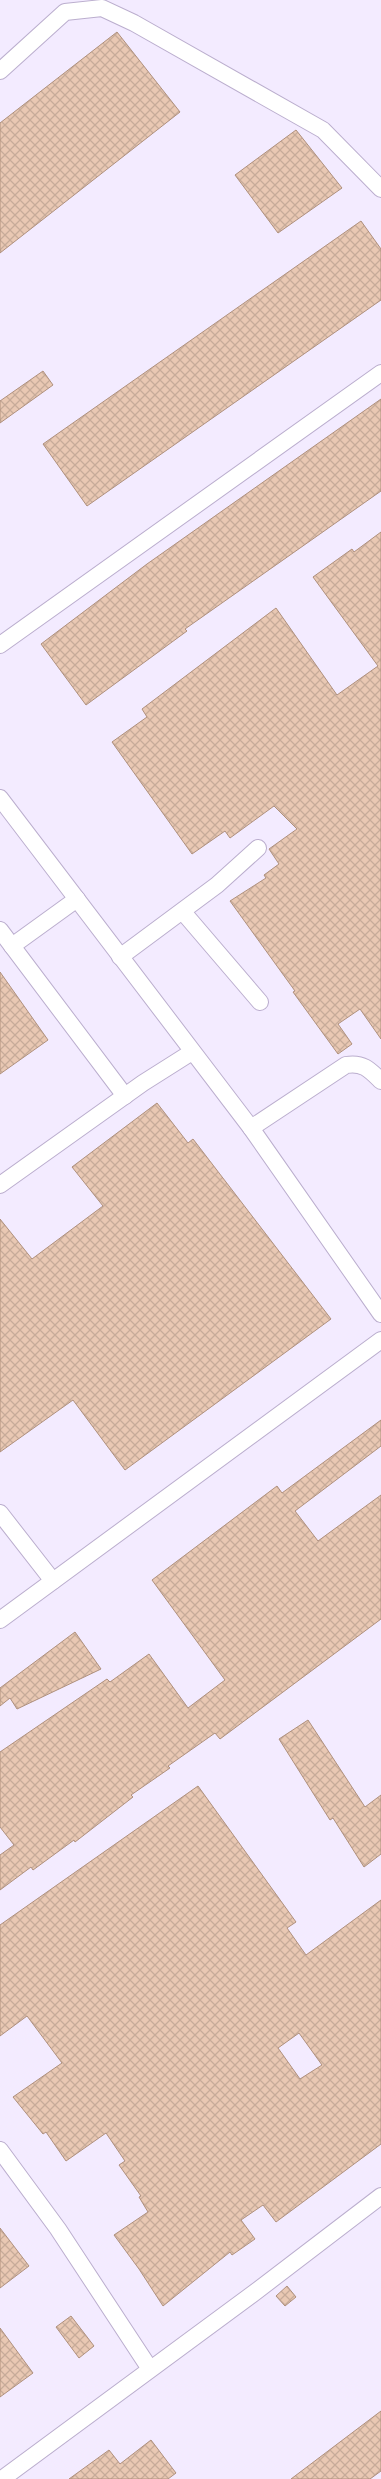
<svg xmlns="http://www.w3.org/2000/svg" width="381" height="2479" viewBox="0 0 381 2479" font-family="'Playfair Display',serif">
<defs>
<pattern id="building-cross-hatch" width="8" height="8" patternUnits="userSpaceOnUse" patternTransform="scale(1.25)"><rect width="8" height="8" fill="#e9c8b3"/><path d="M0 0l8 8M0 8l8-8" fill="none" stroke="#c7ab99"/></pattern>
</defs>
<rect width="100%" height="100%" fill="#f3ebff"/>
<g fill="url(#building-cross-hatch)" stroke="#af907d" fill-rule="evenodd">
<polygon points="117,32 180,112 0,253 0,123"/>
<polygon points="296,130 342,188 278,233 235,175"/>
<polygon points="361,221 381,249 381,300 87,506 43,444"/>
<polygon points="43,371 53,385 0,423 0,401"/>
<polygon points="381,399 381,491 185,629 187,631 86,705 41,644 147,564"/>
<polygon points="381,532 381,1039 360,1009 338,1024 352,1044 338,1054 293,992 295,991 230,901 266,878 264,875 279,864 269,849 297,829 274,806 230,838 225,831 192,854 112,742 147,717 142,709 276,608 337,695 378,666 313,577 352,549 354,552"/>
<polygon points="0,972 48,1040 0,1074"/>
<polygon points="157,1103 188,1143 193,1139 331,1319 125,1470 73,1400 0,1452 0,1219 32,1259 103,1206 72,1167"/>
<polygon points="381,1420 381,1446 295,1511 318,1541 381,1495 381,1619 220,1739 215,1733 168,1766 170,1768 131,1795 133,1797 75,1842 74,1840 33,1870 31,1867 0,1890 0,1855 14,1845 0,1827 0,1752 107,1679 110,1682 149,1654 188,1708 225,1680 152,1580 277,1486 282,1493"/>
<polygon points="75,1632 101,1669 17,1709 10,1698 0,1706 0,1688"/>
<polygon points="308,1720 365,1807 381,1795 381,1854 364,1867 333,1818 330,1820 279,1739"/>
<path d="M198,1786L296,1922L287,1928L306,1955L381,1900V2144L276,2222L263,2205L241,2220L255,2239L232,2255L230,2252L163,2306L139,2269L114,2235L148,2212L139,2197L141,2196L119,2165L125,2161L106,2133L66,2161L46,2132L43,2134L13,2097L62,2063L27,2016L0,2036V1925ZM299,2033L322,2065L300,2079L278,2048Z"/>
<polygon points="0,2228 29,2266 0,2288"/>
<polygon points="287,2286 296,2297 285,2306 276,2296"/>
<polygon points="71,2316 94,2346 79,2358 56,2327"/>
<polygon points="0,2328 33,2373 0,2397"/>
<polygon points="381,2411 381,2471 370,2479 291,2479"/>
<polygon points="151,2440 176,2473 168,2479 69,2479 109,2450 120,2464"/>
</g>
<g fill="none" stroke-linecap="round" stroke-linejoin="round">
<g stroke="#bbaece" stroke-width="18">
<g id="minor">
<polyline points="0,71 65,12 102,8 134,23 323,130 381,189"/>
<polyline points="0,645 381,373"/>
<polyline points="0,798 251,1128 381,1314"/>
<polyline points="183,912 260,1002"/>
<polyline points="0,930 125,1096"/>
<polyline points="12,946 77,899"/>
<polyline points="120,957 217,885 258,848"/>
<path d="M251,1128L346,1065C363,1062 370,1070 381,1081"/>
<polyline points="0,1185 143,1083 192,1052"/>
<polyline points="0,1513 53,1581"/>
<polyline points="0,1620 381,1340"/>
<polyline points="0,2150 58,2229 150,2369"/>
<polyline points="2,2479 254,2293 381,2196"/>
</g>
</g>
<use href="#minor" stroke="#fff" stroke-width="16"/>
</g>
</svg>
